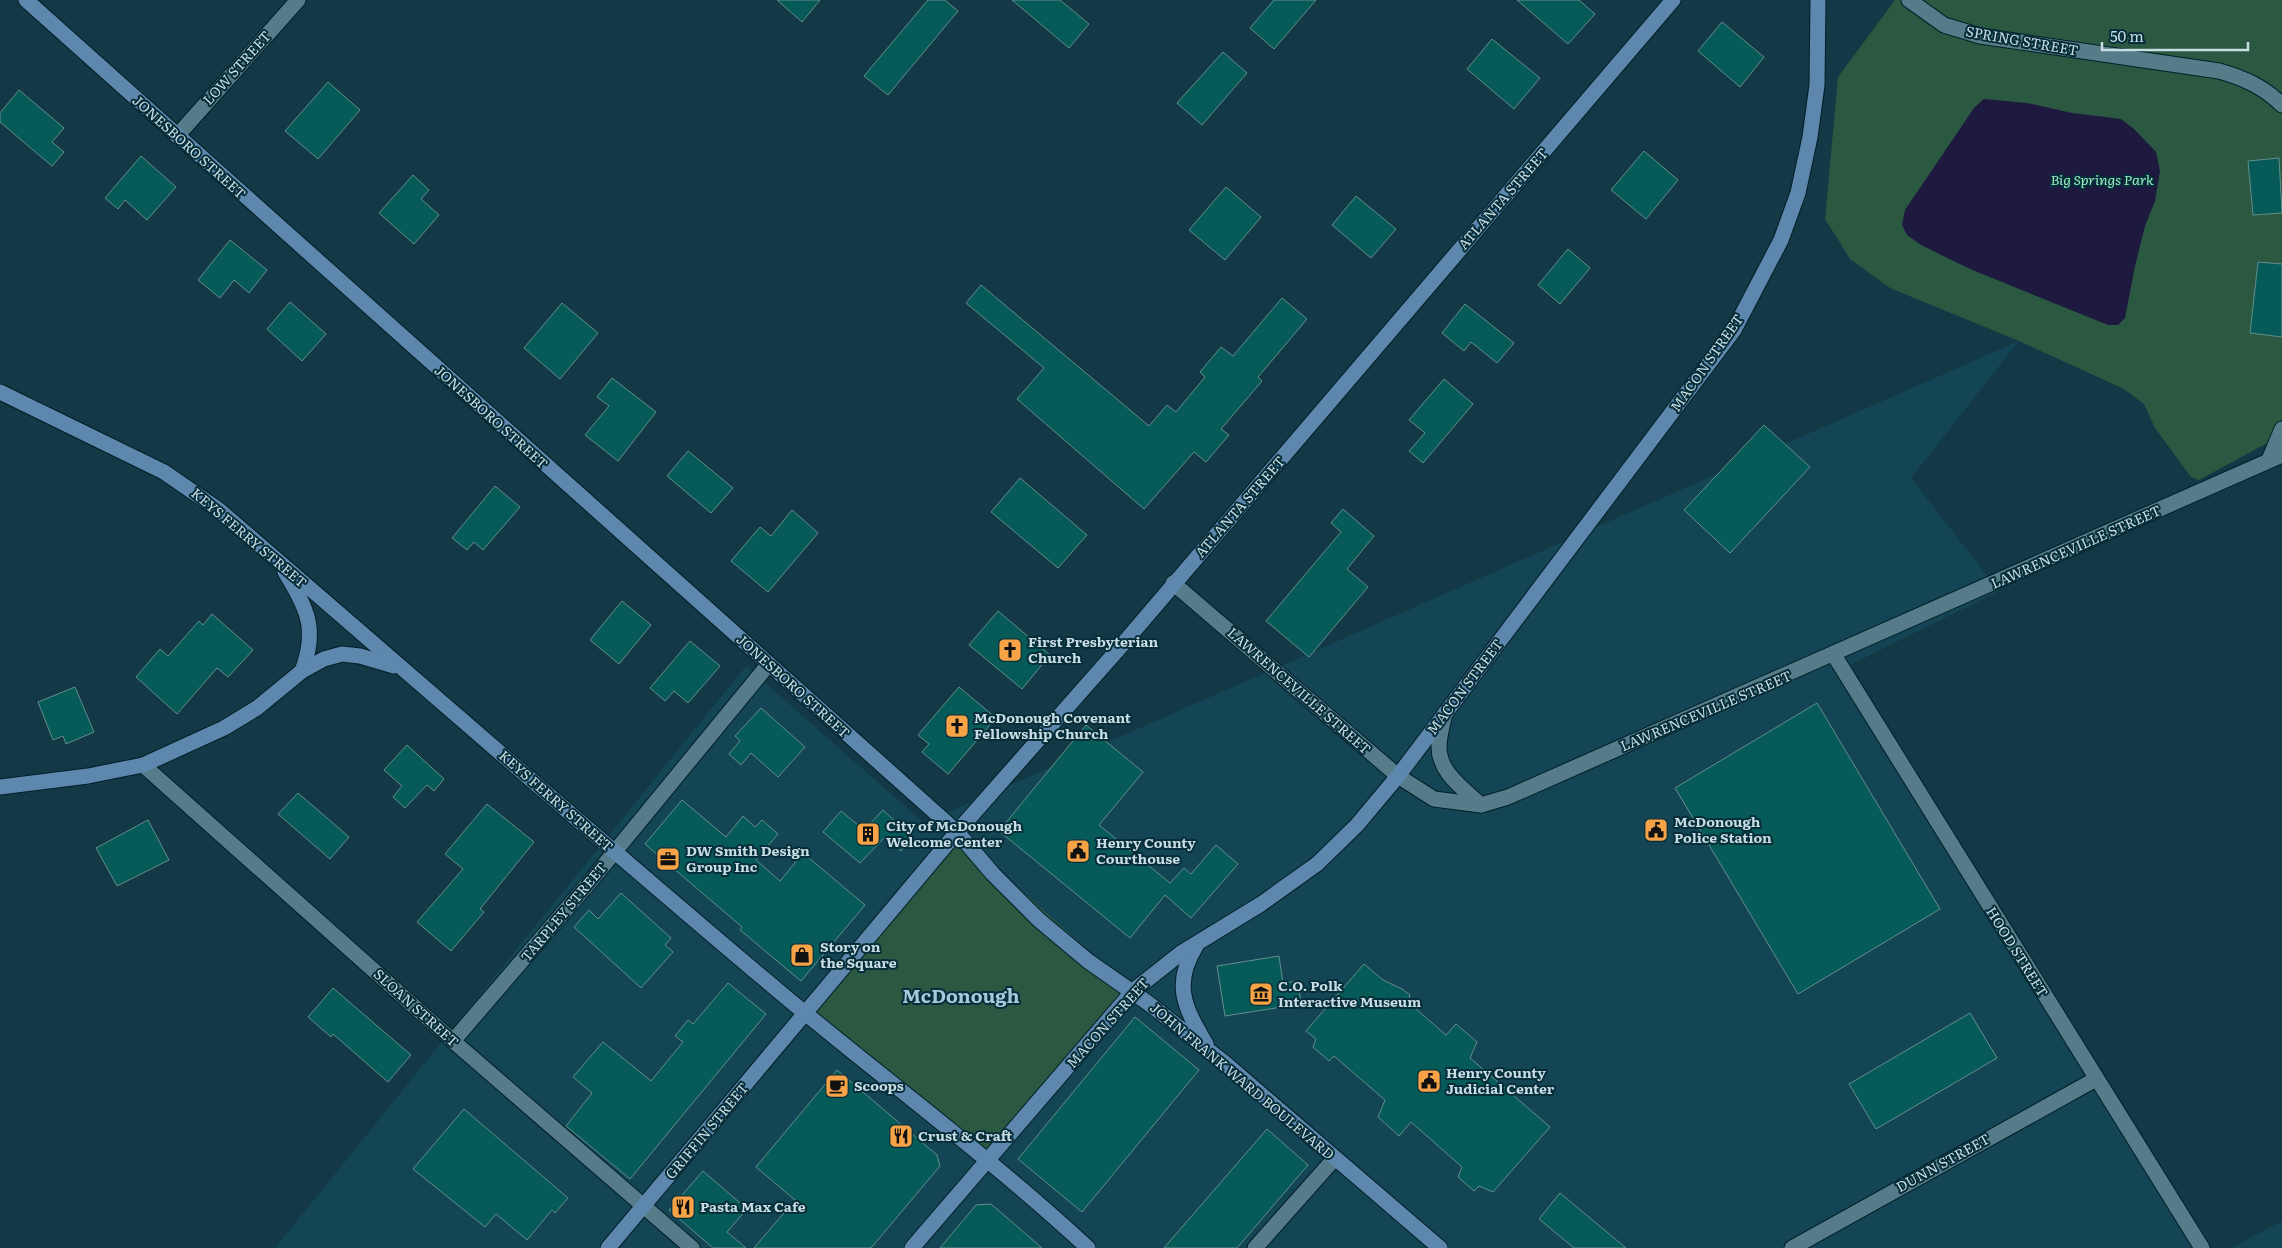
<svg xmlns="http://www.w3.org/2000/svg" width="2282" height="1248" viewBox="0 0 2282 1248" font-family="Literata,serif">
<rect width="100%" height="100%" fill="#123945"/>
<g fill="#144555">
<polygon points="2019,341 1911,478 1999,591 1846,667 2193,1248 275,1248 746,666 924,823"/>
<polygon points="2282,1221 2282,1248 2231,1248"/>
</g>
<g fill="#2a5841">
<polygon points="1895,0 2282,0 2282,435 2199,480 2191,477 2155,428 2144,404 2124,389 2019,341 1890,288 1850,259 1825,219 1838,77"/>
<polygon points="957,832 1133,991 988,1161 806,1014"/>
</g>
<polygon fill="#1e193f" points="1984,99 2027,103 2072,113 2121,119 2134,129 2156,152 2160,171 2155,201 2145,226 2135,266 2125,318 2118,325 2108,325 1970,269 1921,245 1907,235 1902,225 1905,210 1974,108"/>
<g fill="#065a57" stroke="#638e8c">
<polygon points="777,0 820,0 802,22"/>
<polygon points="928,0 945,0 958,11 888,95 864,76"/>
<polygon points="1012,0 1060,0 1089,24 1069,48"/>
<polygon points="1274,0 1316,0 1274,49 1250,28"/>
<polygon points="1517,0 1579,0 1595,14 1568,44"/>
<polygon points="1722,22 1764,57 1740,87 1698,51"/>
<polygon points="1492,39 1540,78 1514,109 1467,69"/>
<polygon points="1223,52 1247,73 1202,125 1177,103"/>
<polygon points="328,82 360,110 318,159 285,131"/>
<polygon points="19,90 64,128 52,142 64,152 52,166 0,122 0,113"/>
<polygon points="1644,151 1678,180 1646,219 1611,190"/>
<polygon points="141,156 176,187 147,220 125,200 118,209 105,198"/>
<polygon points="2279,158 2282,213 2253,215 2248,161"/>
<polygon points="413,175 429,190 421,199 439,215 414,244 379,213"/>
<polygon points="1226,187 1261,217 1225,260 1189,230"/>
<polygon points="1356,196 1396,229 1371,258 1332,225"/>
<polygon points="230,240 267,270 249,293 234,280 220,298 198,280"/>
<polygon points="1568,249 1590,268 1560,304 1538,285"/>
<polygon points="2258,262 2282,264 2282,337 2250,333"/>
<polygon points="981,285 1149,426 1167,405 1176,412 1205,377 1200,372 1221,347 1233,356 1282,298 1307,319 1258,377 1262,381 1221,429 1229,435 1206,462 1194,452 1144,509 1017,399 1044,368 966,303"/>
<polygon points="290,302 326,334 302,361 267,329"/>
<polygon points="562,303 598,333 560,379 524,348"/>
<polygon points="1465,304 1514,343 1497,363 1471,342 1464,351 1442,333"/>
<polygon points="612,378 656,412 618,461 585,435 609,406 597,397"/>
<polygon points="1444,379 1473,404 1423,463 1409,451 1425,433 1409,420"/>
<polygon points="1764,425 1810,467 1730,553 1684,510"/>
<polygon points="688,451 733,488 711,513 667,476"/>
<polygon points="1020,478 1087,535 1058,568 991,512"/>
<polygon points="495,486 520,507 483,550 474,542 467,550 452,538"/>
<polygon points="1343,509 1374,536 1347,569 1368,587 1309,657 1266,621 1341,532 1331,523"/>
<polygon points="792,510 818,533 768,592 731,561 760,527 771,536"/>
<polygon points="622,601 651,625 619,664 590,640"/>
<polygon points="998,611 1050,655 1022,689 969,645"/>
<polygon points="212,614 253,650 228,677 217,668 177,714 136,677 160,649 168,656 199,621 203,625"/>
<polygon points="690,641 720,666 688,703 674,691 665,701 650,688"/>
<polygon points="75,687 94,732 66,744 63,736 53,740 38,702"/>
<polygon points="959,687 996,718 948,774 922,752 929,744 918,735"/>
<polygon points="1817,703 1940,909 1798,994 1675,788"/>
<polygon points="761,708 805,747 778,777 751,753 741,765 729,754 740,741 735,736"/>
<polygon points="1086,725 1143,772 1099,825 1170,883 1184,868 1191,874 1216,845 1238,864 1191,918 1165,895 1130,938 999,831"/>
<polygon points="407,745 444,779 434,791 427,785 405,808 393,797 402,786 384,770"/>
<polygon points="298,793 349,837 330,859 278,814"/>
<polygon points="682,800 726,837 743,816 755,827 762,820 778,834 756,860 780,881 803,853 865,905 801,981 740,930 742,927 645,844"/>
<polygon points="487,804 534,842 480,909 484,912 451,951 417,922 463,869 445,854"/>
<polygon points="883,810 913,838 901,851 885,837 860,863 823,832 841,811 864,830"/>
<polygon points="148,820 169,860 117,886 96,848"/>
<polygon points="621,893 671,938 665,945 673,952 641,988 574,927 589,910 598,919"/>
<polygon points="1279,956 1283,983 1298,981 1301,1004 1225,1016 1217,966"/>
<polygon points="1364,964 1383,980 1402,989 1410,995 1408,1002 1446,1035 1456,1024 1477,1042 1470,1058 1550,1127 1493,1192 1479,1186 1474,1191 1458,1177 1462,1167 1411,1122 1399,1136 1378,1117 1385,1100 1334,1056 1329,1061 1313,1047 1316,1039 1306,1031"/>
<polygon points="728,983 766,1014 630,1179 566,1126 592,1093 573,1077 603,1042 651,1081 683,1042 675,1036 688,1020 693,1024"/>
<polygon points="333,988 411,1055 388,1082 333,1034 331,1037 308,1017"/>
<polygon points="1970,1013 1997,1058 1876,1129 1849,1084"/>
<polygon points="1135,1017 1199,1070 1082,1212 1018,1159"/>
<polygon points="837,1070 937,1155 940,1166 871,1248 754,1248 795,1200 756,1167"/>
<polygon points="464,1109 568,1198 555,1213 552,1210 527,1240 496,1214 485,1227 413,1169"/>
<polygon points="1267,1129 1308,1165 1237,1248 1164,1248"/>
<polygon points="703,1171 747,1209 727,1232 746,1248 713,1248 669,1210"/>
<polygon points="1560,1193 1626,1248 1574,1248 1539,1219"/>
<polygon points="991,1204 1042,1248 940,1248 976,1205"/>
</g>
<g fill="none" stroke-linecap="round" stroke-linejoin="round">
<g stroke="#021f28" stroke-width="17">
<g id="minor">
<path d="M1909,0L1944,25L1980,36L2219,71C2244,78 2264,87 2282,105"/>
<polyline points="177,136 298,0"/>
<polyline points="2269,460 2282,429"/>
<polyline points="1173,583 1398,776 1434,799 1481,805 1508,797 2282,455"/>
<polyline points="1834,655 2202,1248"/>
<path d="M1445,713C1443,723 1439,736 1439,747C1439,773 1464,789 1481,805"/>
<polyline points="143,765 453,1041 692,1248"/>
<polyline points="453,1041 594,877 768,665"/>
<polyline points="1255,1248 1335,1158"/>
<polyline points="1792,1248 2096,1079"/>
</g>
</g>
<g stroke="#021f28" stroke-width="17">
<g id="primary">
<polyline points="26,0 957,832 993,874 1039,920 1088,961 1148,1003 1226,1064 1440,1248"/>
<path d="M0,392L164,472L219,510C409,673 596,838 788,999C888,1082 993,1160 1088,1248"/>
<path d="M285,572C307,609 318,628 302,671"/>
<polyline points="0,787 88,776 143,765 224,728 257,708 302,671 324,659 342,654 360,656 394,666"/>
<path d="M1196,946C1172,985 1185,1008 1206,1044"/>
<polyline points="608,1248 957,832 1122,645 1673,0"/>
<polyline points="912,1248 1133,991 1181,953 1261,904 1317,864 1357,825 1398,776 1734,330 1781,240 1798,193 1810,137 1817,85 1818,0"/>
</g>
</g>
<use href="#minor" stroke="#567c8a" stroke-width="15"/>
<use href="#primary" stroke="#5e87ad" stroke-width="15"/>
</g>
<defs>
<g id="church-square" transform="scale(1.25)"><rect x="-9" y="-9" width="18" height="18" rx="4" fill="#f5a346" stroke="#062e3a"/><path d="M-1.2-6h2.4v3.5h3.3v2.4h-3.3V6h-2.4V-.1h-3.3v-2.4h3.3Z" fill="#111"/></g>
<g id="civic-square" transform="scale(1.25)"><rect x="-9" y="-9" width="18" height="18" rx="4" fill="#f5a346" stroke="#062e3a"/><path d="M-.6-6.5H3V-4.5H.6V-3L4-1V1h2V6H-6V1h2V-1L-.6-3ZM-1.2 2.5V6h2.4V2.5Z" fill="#111"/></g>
<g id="building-square" transform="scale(1.25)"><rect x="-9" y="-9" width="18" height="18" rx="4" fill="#f5a346" stroke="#062e3a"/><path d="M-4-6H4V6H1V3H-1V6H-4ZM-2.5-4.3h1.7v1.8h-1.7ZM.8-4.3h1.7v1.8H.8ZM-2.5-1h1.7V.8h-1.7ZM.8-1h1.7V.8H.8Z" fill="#111"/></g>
<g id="office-square" transform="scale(1.25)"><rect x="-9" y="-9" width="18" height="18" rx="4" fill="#f5a346" stroke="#062e3a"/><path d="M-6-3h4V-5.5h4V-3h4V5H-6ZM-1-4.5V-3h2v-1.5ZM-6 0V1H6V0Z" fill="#111"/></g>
<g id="shop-square" transform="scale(1.25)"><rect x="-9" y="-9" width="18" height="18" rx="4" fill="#f5a346" stroke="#062e3a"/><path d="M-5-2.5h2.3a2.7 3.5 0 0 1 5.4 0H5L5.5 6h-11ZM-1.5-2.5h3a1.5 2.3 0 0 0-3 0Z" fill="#111"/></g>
<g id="museum-square" transform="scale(1.25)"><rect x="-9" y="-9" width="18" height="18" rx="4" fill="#f5a346" stroke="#062e3a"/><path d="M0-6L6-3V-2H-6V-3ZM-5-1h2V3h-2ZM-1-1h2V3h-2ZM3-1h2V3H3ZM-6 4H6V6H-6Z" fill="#111"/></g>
<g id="cafe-square" transform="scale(1.25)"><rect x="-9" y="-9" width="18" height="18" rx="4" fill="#f5a346" stroke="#062e3a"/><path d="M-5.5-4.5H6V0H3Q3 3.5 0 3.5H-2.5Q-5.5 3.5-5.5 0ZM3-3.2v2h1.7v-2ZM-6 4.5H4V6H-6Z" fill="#111"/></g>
<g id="restaurant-square" transform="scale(1.25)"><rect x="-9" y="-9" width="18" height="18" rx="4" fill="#f5a346" stroke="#062e3a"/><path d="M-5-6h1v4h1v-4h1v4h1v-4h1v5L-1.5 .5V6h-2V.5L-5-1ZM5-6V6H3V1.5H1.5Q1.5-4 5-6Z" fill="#111"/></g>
</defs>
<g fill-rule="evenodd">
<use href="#church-square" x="1010" y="650"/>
<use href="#church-square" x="957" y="726"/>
<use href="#civic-square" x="1656" y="830"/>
<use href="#building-square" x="868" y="834"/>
<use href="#civic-square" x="1078" y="851"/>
<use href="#office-square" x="668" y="859"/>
<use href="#shop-square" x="802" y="955"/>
<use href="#museum-square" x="1261" y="994"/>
<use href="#civic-square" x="1429" y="1081"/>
<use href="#cafe-square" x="837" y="1086"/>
<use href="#restaurant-square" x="901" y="1136"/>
<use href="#restaurant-square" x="683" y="1207"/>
</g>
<g text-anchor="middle" stroke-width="4" stroke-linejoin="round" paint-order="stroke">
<g font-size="14" fill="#c8dce4" stroke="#062e3a">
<text transform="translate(2022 41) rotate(10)" y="5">SPRING STREET</text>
<text transform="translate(237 68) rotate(-48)" y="5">LOW STREET</text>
<text transform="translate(189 147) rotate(42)" y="5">JONESBORO STREET</text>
<text transform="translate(1503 199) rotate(-49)" y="5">ATLANTA STREET</text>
<text transform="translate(1707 363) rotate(-55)" y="5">MACON STREET</text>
<text transform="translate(491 417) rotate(42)" y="5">JONESBORO STREET</text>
<text transform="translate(1240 507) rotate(-49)" y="5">ATLANTA STREET</text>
<text transform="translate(249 538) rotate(40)" y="5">KEYS FERRY STREET</text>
<text transform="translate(2076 547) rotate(-24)" y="5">LAWRENCEVILLE STREET</text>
<text transform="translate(793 686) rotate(42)" y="5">JONESBORO STREET</text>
<text transform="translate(1465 687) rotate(-53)" y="5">MACON STREET</text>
<text transform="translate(1299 691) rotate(41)" y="5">LAWRENCEVILLE STREET</text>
<text transform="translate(1706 711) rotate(-23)" y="5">LAWRENCEVILLE STREET</text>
<text transform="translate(556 801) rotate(41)" y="5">KEYS FERRY STREET</text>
<text transform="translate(564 912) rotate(-50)" y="5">TARPLEY STREET</text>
<text transform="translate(2017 952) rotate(58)" y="5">HOOD STREET</text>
<text transform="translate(416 1008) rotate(42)" y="5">SLOAN STREET</text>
<text transform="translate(1108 1023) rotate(-48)" y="5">MACON STREET</text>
<text transform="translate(1242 1081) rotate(40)" y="5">JOHN FRANK WARD BOULEVARD</text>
<text transform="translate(707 1131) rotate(-50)" y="5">GRIFFIN STREET</text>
<text transform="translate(1943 1163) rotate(-29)" y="5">DUNN STREET</text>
</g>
<g font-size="14" font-style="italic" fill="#9aebc0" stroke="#062e3a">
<text x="2102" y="185">Big Springs Park</text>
</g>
<g font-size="14" font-weight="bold" fill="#c8dce4" stroke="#062e3a" text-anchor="start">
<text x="1028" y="647">First Presbyterian<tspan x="1028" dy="16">Church</tspan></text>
<text x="974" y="723">McDonough Covenant<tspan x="974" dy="16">Fellowship Church</tspan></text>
<text x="1674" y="827">McDonough<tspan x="1674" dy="16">Police Station</tspan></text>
<text x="886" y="831">City of McDonough<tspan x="886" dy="16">Welcome Center</tspan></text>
<text x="1096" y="848">Henry County<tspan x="1096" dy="16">Courthouse</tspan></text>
<text x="686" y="856">DW Smith Design<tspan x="686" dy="16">Group Inc</tspan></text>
<text x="820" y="952">Story on<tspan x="820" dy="16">the Square</tspan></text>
<text x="1278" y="991">C.O. Polk<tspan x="1278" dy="16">Interactive Museum</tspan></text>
<text x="1446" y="1078">Henry County<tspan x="1446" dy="16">Judicial Center</tspan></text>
<text x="854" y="1091">Scoops</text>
<text x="918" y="1141">Crust &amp; Craft</text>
<text x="700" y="1212">Pasta Max Cafe</text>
</g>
<g font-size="19" font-weight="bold" fill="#a3cbdb" stroke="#062e3a">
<text x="961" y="1003">McDonough</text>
</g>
</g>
<path d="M2102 42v8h146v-8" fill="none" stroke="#c8dce4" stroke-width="2.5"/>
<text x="2110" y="42" font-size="15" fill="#c8dce4" stroke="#062e3a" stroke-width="4" paint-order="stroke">50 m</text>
</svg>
